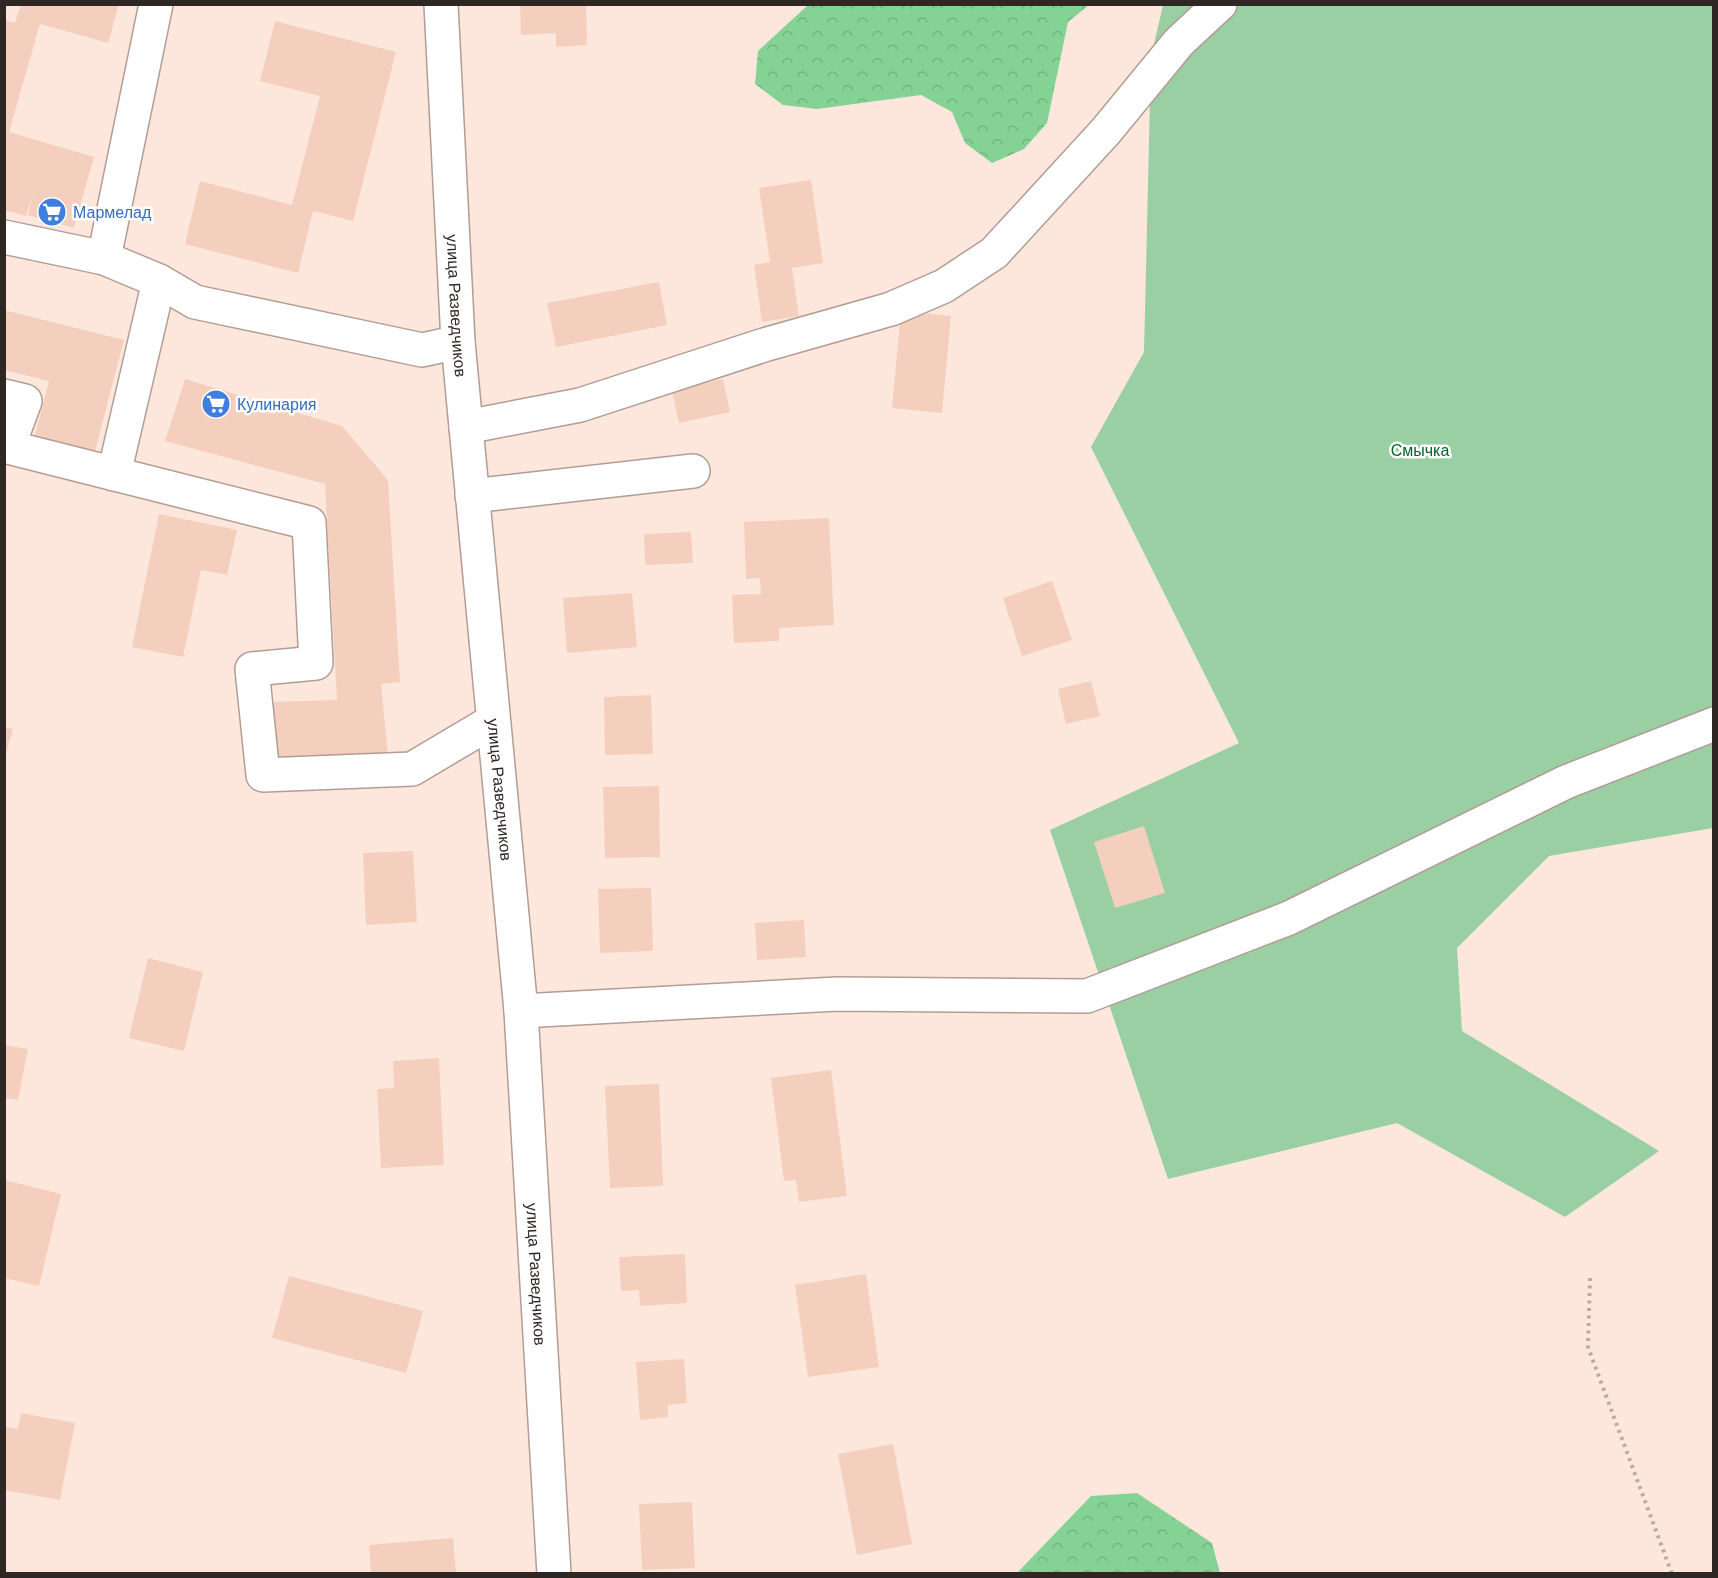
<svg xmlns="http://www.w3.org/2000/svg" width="1718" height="1578" viewBox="0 0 1718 1578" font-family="Arial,sans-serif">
<defs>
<pattern id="forest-crowns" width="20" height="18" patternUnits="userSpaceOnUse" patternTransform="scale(1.5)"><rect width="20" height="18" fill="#84d395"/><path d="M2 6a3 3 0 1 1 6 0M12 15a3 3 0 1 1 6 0" fill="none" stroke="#72b580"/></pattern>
</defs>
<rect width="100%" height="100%" fill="#fde7dd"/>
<g fill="url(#forest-crowns)">
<polygon points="808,5 808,4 1089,5 1068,22 1047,123 1024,149 992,163 965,143 952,112 921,95 817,109 783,105 755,84 758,51"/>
<polygon points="1137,1493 1212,1543 1220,1573 1017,1573 1091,1496"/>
</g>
<polygon fill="#99cfa3" points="1163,5 1713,5 1713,828 1549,856 1457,948 1462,1031 1659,1151 1565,1217 1397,1123 1168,1179 1050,830 1239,743 1091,447 1144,352 1151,57"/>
<g fill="#f4cfbe">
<polygon points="21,4 119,4 108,43 40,24 9,132 94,157 74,228 28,215 33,194 26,216 4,210 4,20 15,23"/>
<polygon points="520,4 586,4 587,45 556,47 556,33 521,35"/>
<polygon points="275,21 396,52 353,221 313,211 298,273 185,244 200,181 292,205 320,96 260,81"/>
<polygon points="811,180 823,263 792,268 799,316 762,322 754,265 770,262 759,188"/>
<polygon points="659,282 667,325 556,347 547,303"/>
<polygon points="4,310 124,340 93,459 33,443 49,381 4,370"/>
<polygon points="901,311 951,316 942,413 892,408"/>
<polygon points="185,379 342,426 388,480 400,682 381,684 388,755 273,762 270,702 337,700 325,484 165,441"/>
<polygon points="723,379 730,412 679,423 672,391"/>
<polygon points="159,514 237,530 227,575 201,570 183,657 132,647"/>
<polygon points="829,518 834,625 779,628 779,641 734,643 732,595 761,594 760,578 746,579 744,522"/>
<polygon points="691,532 693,563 645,565 644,534"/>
<polygon points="1052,581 1072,640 1022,656 1003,598"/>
<polygon points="632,593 637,647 567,653 563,598"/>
<polygon points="1091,681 1100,716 1066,724 1058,689"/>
<polygon points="651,695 653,754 605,755 604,697"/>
<polygon points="4,727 13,729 5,758 4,758"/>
<polygon points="659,786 660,857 605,858 603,787"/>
<polygon points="1144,826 1165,893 1115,908 1094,842"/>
<polygon points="413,851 417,922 366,925 363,853"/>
<polygon points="651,888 653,951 600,953 598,889"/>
<polygon points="804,920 806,957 757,960 755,923"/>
<polygon points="148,958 203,972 184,1051 129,1038"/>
<polygon points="4,1045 28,1049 18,1100 4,1098"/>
<polygon points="439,1058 444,1165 381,1168 377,1089 394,1088 393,1061"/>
<polygon points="831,1070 847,1196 799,1202 796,1180 784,1181 771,1078"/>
<polygon points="659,1084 663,1186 610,1188 605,1086"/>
<polygon points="4,1180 61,1194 39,1286 4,1278"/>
<polygon points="685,1254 687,1303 640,1306 639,1290 621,1291 619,1257"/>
<polygon points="866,1274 879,1367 808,1377 795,1285"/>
<polygon points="289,1276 423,1311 406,1373 272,1338"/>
<polygon points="684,1359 687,1403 668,1405 668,1417 640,1420 636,1362"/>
<polygon points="21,1413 75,1423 60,1500 4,1490 4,1426 18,1429"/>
<polygon points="893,1444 912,1544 857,1555 838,1454"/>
<polygon points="692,1502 695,1568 642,1570 639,1504"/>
<polygon points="453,1538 456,1574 371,1574 369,1545"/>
</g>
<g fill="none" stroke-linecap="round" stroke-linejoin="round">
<g stroke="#b29d94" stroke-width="36">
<g id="minor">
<path id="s1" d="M441,4L458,342L521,1011L554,1574"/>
<polyline points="4,237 104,258 159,281 195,302 422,350 458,342"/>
<polyline points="104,258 156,4"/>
<polyline points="4,396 25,401 8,447 309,523 316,663 252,669 263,775 412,769 493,721"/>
<polyline points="466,427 580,405 764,345 891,309 944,286 994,253 1106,131 1179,42 1220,4"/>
<polyline points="114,474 159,281"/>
<polyline points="472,496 693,471"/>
<polyline points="521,1011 837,994 1087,996 1289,918 1566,782 1714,724"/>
</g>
</g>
<polyline stroke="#bbaaa1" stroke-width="4" stroke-dasharray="3 4.5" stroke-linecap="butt" points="1590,1278 1588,1347 1672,1574"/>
<use href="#minor" stroke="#fff" stroke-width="33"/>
</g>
<defs>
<g id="supermarket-disc" transform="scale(1.5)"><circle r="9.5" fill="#3f7fe0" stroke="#fff"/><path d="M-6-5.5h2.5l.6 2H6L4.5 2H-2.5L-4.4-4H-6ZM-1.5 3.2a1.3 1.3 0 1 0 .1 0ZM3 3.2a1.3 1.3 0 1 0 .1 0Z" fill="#fff"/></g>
</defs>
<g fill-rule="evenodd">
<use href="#supermarket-disc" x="52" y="212"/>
<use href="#supermarket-disc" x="216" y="404"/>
</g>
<g text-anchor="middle" stroke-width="5" stroke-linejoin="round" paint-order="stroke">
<g font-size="16" fill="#366cbe" stroke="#fff" text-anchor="start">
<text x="73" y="218">Мармелад</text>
<text x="237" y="410">Кулинария</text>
</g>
<g font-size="16" fill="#2f2723" stroke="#fff">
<text dy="6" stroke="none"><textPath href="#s1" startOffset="302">улица Разведчиков</textPath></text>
<text dy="6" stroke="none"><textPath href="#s1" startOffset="788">улица Разведчиков</textPath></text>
<text dy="6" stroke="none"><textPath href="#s1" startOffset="1274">улица Разведчиков</textPath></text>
</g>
<g font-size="16" fill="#04632b" stroke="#fff">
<text x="1420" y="456">Смычка</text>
</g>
</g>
<rect width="1718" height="1578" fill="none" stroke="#2f2723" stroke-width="12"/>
</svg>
